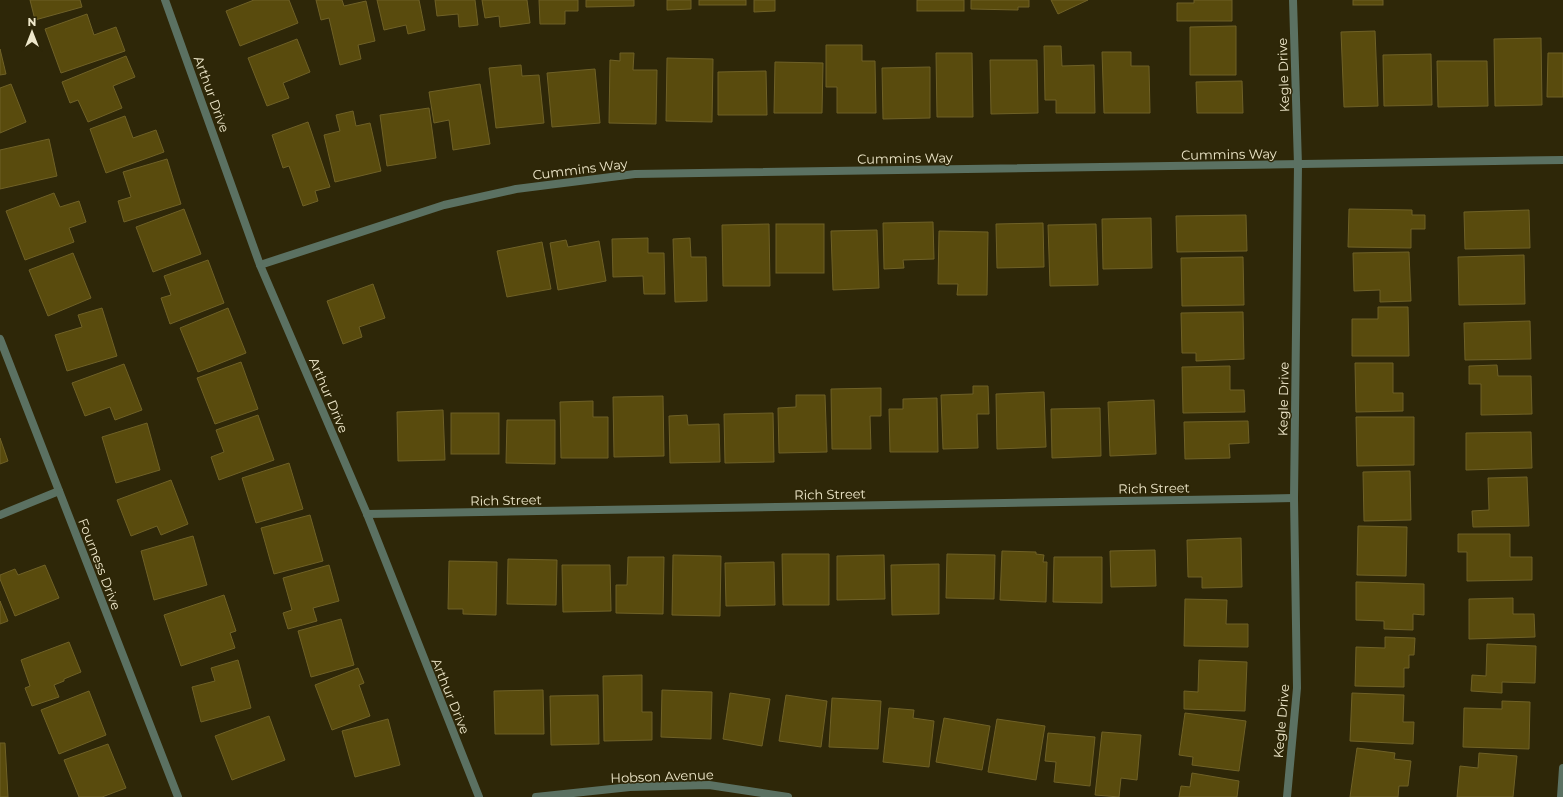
<svg xmlns="http://www.w3.org/2000/svg" width="1563" height="797" viewBox="0 0 1563 797" font-family="Montserrat,sans-serif">
<rect width="100%" height="100%" fill="#2e2708"/>
<g fill="#594b0d" stroke="#6f6127">
<polygon points="30,0 80,0 82,7 35,20"/>
<polygon points="254,0 289,0 298,23 240,46 226,11"/>
<polygon points="316,0 342,0 344,6 366,1 375,41 358,45 361,59 340,65 329,18 321,20"/>
<polygon points="377,0 419,0 425,30 408,34 406,25 384,30"/>
<polygon points="435,0 475,0 478,25 459,27 458,14 437,16"/>
<polygon points="482,0 527,0 530,23 500,27 499,16 485,18"/>
<polygon points="539,0 578,0 578,11 565,11 565,24 540,24"/>
<polygon points="586,0 634,0 634,6 586,7"/>
<polygon points="667,0 691,0 691,9 667,10"/>
<rect x="699" y="0" width="47" height="5"/>
<polygon points="754,0 775,0 775,11 754,12"/>
<rect x="917" y="0" width="47" height="11"/>
<polygon points="971,0 1029,0 1029,7 1018,7 1018,10 971,9"/>
<polygon points="1051,0 1088,0 1058,14"/>
<polygon points="1194,0 1232,0 1232,21 1177,21 1177,3 1194,3"/>
<rect x="1353" y="0" width="30" height="5"/>
<polygon points="87,14 94,35 116,27 125,51 61,73 45,29"/>
<polygon points="1236,26 1236,75 1190,75 1190,27"/>
<polygon points="1375,31 1378,106 1344,107 1341,32"/>
<polygon points="1541,38 1542,105 1495,106 1494,39"/>
<polygon points="297,39 310,72 283,83 289,98 267,106 248,58"/>
<polygon points="826,45 862,45 862,61 875,61 876,113 837,113 837,87 826,87"/>
<polygon points="1044,46 1061,46 1062,66 1094,65 1095,113 1056,113 1056,100 1045,100"/>
<polygon points="0,49 6,74 0,75"/>
<polygon points="1102,52 1131,52 1131,66 1149,66 1150,113 1104,113"/>
<polygon points="620,53 634,53 633,70 657,70 656,124 609,123 610,60 620,61"/>
<polygon points="936,53 972,53 973,117 937,117"/>
<polygon points="1548,53 1563,53 1563,97 1547,97"/>
<polygon points="1431,54 1432,105 1384,106 1383,55"/>
<polygon points="126,56 135,77 113,86 122,108 88,122 78,100 70,103 62,82"/>
<polygon points="667,58 713,59 712,122 666,121"/>
<polygon points="990,60 1037,60 1038,113 991,114"/>
<polygon points="1437,61 1487,61 1488,106 1438,107"/>
<polygon points="775,62 823,63 822,113 774,113"/>
<polygon points="521,65 522,76 539,75 544,123 496,128 489,68"/>
<polygon points="930,67 930,118 883,119 882,68"/>
<polygon points="595,69 600,123 552,127 547,73"/>
<polygon points="766,71 767,115 718,115 718,72"/>
<polygon points="1242,81 1243,113 1197,113 1196,82"/>
<polygon points="11,84 26,122 0,133 0,88"/>
<polygon points="480,84 490,144 453,150 449,120 434,123 429,92"/>
<polygon points="429,108 436,158 387,166 380,115"/>
<polygon points="353,111 356,126 370,123 381,171 335,182 324,135 340,131 336,115"/>
<polygon points="125,116 133,138 156,130 164,152 106,173 90,129"/>
<polygon points="308,122 330,187 315,191 318,201 303,206 289,166 283,168 272,135"/>
<polygon points="49,139 57,176 0,189 0,150"/>
<polygon points="167,159 181,204 124,222 118,201 131,197 123,172"/>
<polygon points="54,193 60,207 79,201 86,222 69,228 74,242 25,260 6,211"/>
<polygon points="184,209 201,254 153,272 136,227"/>
<polygon points="1349,209 1412,210 1412,215 1425,215 1425,229 1411,229 1411,248 1348,247"/>
<polygon points="1529,210 1530,248 1465,249 1464,212"/>
<polygon points="1246,215 1247,251 1177,252 1176,216"/>
<polygon points="1151,218 1152,268 1103,269 1102,219"/>
<polygon points="933,222 934,259 903,260 904,268 884,269 883,223"/>
<polygon points="1043,223 1044,267 997,268 996,224"/>
<polygon points="769,224 770,286 723,286 722,225"/>
<rect x="776" y="224" width="48" height="49"/>
<polygon points="1096,224 1098,285 1050,286 1048,225"/>
<polygon points="877,230 879,288 833,290 831,231"/>
<polygon points="939,231 988,232 987,295 957,295 958,284 938,284"/>
<polygon points="648,238 648,253 664,253 665,294 644,294 643,276 613,277 612,239"/>
<polygon points="690,238 691,257 706,257 707,301 675,302 673,239"/>
<polygon points="566,240 568,247 599,241 606,281 558,290 550,243"/>
<polygon points="542,242 551,289 507,297 497,251"/>
<polygon points="1409,252 1411,301 1380,302 1380,290 1354,291 1353,253"/>
<polygon points="73,253 91,298 48,316 29,270"/>
<polygon points="1524,255 1525,304 1459,305 1458,257"/>
<polygon points="1243,257 1244,305 1182,306 1181,258"/>
<polygon points="208,260 224,303 170,324 161,298 171,295 164,276"/>
<polygon points="373,284 385,318 359,327 362,337 343,344 327,301"/>
<polygon points="1378,307 1408,307 1409,356 1352,356 1352,319 1378,319"/>
<polygon points="102,308 117,356 67,371 55,335 82,327 78,315"/>
<polygon points="228,308 246,353 198,372 180,328"/>
<polygon points="1243,312 1244,359 1196,361 1196,353 1182,353 1181,313"/>
<polygon points="1530,321 1531,359 1465,360 1464,323"/>
<polygon points="241,362 258,409 215,424 197,378"/>
<polygon points="1355,363 1393,363 1393,393 1403,393 1403,411 1356,412"/>
<polygon points="124,364 142,410 115,420 110,407 85,416 72,383"/>
<polygon points="1497,365 1498,376 1531,376 1532,414 1481,415 1481,384 1469,384 1469,366"/>
<polygon points="1230,366 1230,390 1244,390 1245,412 1183,413 1182,367"/>
<polygon points="973,386 988,386 989,414 977,414 978,448 943,449 941,395 973,394"/>
<polygon points="881,388 881,416 870,416 871,449 832,449 831,389"/>
<polygon points="1044,392 1046,447 997,449 996,394"/>
<polygon points="796,395 825,395 827,452 779,453 778,408 796,407"/>
<polygon points="663,396 664,456 614,457 613,397"/>
<polygon points="937,398 938,452 890,452 889,409 903,409 903,399"/>
<polygon points="1154,400 1156,454 1110,456 1108,402"/>
<polygon points="593,401 593,417 608,417 608,458 561,458 560,402"/>
<polygon points="1100,408 1101,456 1052,458 1051,409"/>
<polygon points="443,410 445,460 398,461 397,412"/>
<rect x="451" y="413" width="48" height="41"/>
<polygon points="773,413 774,462 725,463 724,414"/>
<polygon points="258,415 274,460 219,480 211,457 224,452 216,430"/>
<polygon points="687,415 688,425 719,424 720,462 670,463 669,416"/>
<polygon points="1356,417 1414,417 1414,465 1357,466"/>
<polygon points="507,420 555,420 555,464 506,463"/>
<polygon points="1248,421 1249,443 1229,444 1230,458 1185,459 1184,422"/>
<polygon points="147,423 160,470 116,483 102,437"/>
<polygon points="1531,432 1532,468 1466,470 1466,433"/>
<polygon points="0,438 8,461 0,464"/>
<polygon points="289,463 303,509 256,523 242,478"/>
<polygon points="1410,471 1411,520 1364,521 1363,472"/>
<polygon points="1527,477 1529,526 1473,527 1472,511 1489,510 1488,478"/>
<polygon points="171,480 188,524 161,535 157,526 131,536 117,500"/>
<polygon points="310,515 323,561 274,574 261,528"/>
<polygon points="1358,526 1407,527 1406,576 1357,575"/>
<polygon points="1458,534 1510,534 1510,557 1532,557 1532,580 1467,581 1467,552 1458,552"/>
<polygon points="193,536 207,585 154,600 141,551"/>
<polygon points="1241,538 1242,587 1202,588 1202,577 1188,577 1187,540"/>
<polygon points="1155,550 1156,586 1111,587 1110,551"/>
<polygon points="1002,551 1036,552 1036,554 1044,555 1043,562 1047,562 1046,602 1000,600"/>
<polygon points="782,554 829,554 829,605 783,605"/>
<polygon points="947,554 995,555 994,599 946,598"/>
<polygon points="673,555 721,556 720,616 672,615"/>
<polygon points="884,555 885,599 837,600 837,556"/>
<polygon points="628,557 664,557 663,614 616,613 616,585 627,585"/>
<polygon points="1054,557 1102,557 1102,603 1053,602"/>
<polygon points="508,559 557,560 556,605 507,604"/>
<polygon points="449,561 497,562 496,615 463,614 463,609 448,609"/>
<polygon points="774,562 775,605 726,606 725,563"/>
<polygon points="939,564 939,614 892,615 891,565"/>
<polygon points="45,565 59,598 15,616 0,579 0,575 15,569 18,575"/>
<polygon points="329,565 339,601 313,608 317,621 288,629 283,613 292,610 283,578"/>
<polygon points="562,565 610,565 611,611 563,612"/>
<polygon points="1356,582 1424,584 1424,615 1413,614 1413,630 1384,629 1384,621 1356,620"/>
<polygon points="224,595 236,631 230,633 235,648 181,666 164,615"/>
<polygon points="1513,598 1513,614 1534,614 1535,637 1469,639 1469,599"/>
<polygon points="1185,599 1227,600 1226,624 1248,624 1248,647 1184,646"/>
<polygon points="0,601 8,621 0,624"/>
<polygon points="341,619 354,665 311,677 298,631"/>
<polygon points="1385,637 1415,638 1414,655 1409,655 1409,668 1404,668 1404,687 1355,686 1356,647 1385,648"/>
<polygon points="69,642 81,672 64,679 64,681 54,685 59,697 32,706 25,688 30,686 21,660"/>
<polygon points="1487,644 1536,646 1535,683 1502,682 1502,693 1471,691 1472,675 1486,676"/>
<polygon points="238,660 251,708 201,722 192,687 215,681 211,668"/>
<polygon points="1199,660 1247,662 1245,711 1184,709 1184,691 1198,692"/>
<polygon points="358,668 364,683 359,685 370,716 332,730 315,685"/>
<polygon points="642,675 642,712 652,712 652,740 604,741 603,676"/>
<polygon points="543,690 544,734 495,734 494,691"/>
<polygon points="662,690 712,692 711,739 661,737"/>
<polygon points="89,691 106,735 59,754 41,710"/>
<polygon points="730,693 770,699 762,746 723,739"/>
<polygon points="1352,693 1404,695 1403,722 1414,722 1413,744 1350,741"/>
<polygon points="598,695 599,744 551,745 550,696"/>
<polygon points="786,695 827,701 821,747 779,741"/>
<polygon points="832,698 881,701 878,749 829,747"/>
<polygon points="1502,701 1530,702 1529,749 1463,747 1464,708 1502,709"/>
<polygon points="889,708 914,710 913,718 934,721 929,767 883,762"/>
<polygon points="1185,713 1246,721 1239,771 1192,765 1193,757 1179,755"/>
<polygon points="269,716 285,760 232,780 215,736"/>
<polygon points="944,718 990,726 982,770 936,762"/>
<polygon points="388,719 400,765 355,777 342,731"/>
<polygon points="997,719 1045,726 1036,780 988,772"/>
<polygon points="1102,732 1141,735 1137,780 1121,778 1119,797 1095,795"/>
<polygon points="1048,733 1095,737 1090,786 1054,782 1056,762 1045,761"/>
<polygon points="0,743 5,743 8,797 0,797"/>
<polygon points="108,744 126,788 102,797 79,797 64,760"/>
<polygon points="1357,748 1395,753 1394,759 1411,761 1408,786 1399,786 1398,797 1350,797"/>
<polygon points="1479,753 1517,756 1513,797 1457,797 1460,766 1478,768"/>
<polygon points="1192,773 1239,781 1237,797 1179,797 1181,786 1190,787"/>
</g>
<g fill="none" stroke-linecap="round" stroke-linejoin="round">
<g stroke="#5b7162" stroke-width="8">
<polyline points="165,0 260,265 367,514 479,797"/>
<polyline points="260,265 444,205 516,189 635,174 1563,160"/>
<polyline points="0,339 178,797"/>
<polyline points="367,514 1294,498"/>
<polyline points="0,515 59,491"/>
<polyline points="536,797 630,787 709,785 788,797"/>
<polyline points="1561,797 1563,768"/>
</g>
<polyline stroke="#5b7162" stroke-width="8" points="1287,797 1297,688 1294,498 1298,165 1293,0"/>
</g>
<g text-anchor="middle" stroke-width="3" stroke-linejoin="round" paint-order="stroke">
<g font-size="13" fill="#efe8cb" stroke="#2e2708">
<text transform="translate(1283 75) rotate(-92)" y="5">Kegle Drive</text>
<text transform="translate(212 94) rotate(70)" y="5">Arthur Drive</text>
<text transform="translate(1229 154) rotate(-1)" y="5">Cummins Way</text>
<text transform="translate(905 158) rotate(-1)" y="5">Cummins Way</text>
<text transform="translate(580 169) rotate(-7)" y="5">Cummins Way</text>
<text transform="translate(329 395) rotate(67)" y="5">Arthur Drive</text>
<text transform="translate(1283 399) rotate(-89)" y="5">Kegle Drive</text>
<text transform="translate(1154 488) rotate(-1)" y="5">Rich Street</text>
<text transform="translate(830 494) rotate(-1)" y="5">Rich Street</text>
<text transform="translate(506 500) rotate(-1)" y="5">Rich Street</text>
<text transform="translate(100 564) rotate(69)" y="5">Fourness Drive</text>
<text transform="translate(451 696) rotate(68)" y="5">Arthur Drive</text>
<text transform="translate(1281 721) rotate(-85)" y="5">Kegle Drive</text>
<text transform="translate(662 776) rotate(-2)" y="5">Hobson Avenue</text>
</g>
</g>
<g transform="translate(32 32)" stroke="#2e2708" stroke-width="3" paint-order="stroke">
<path d="M0-3L7 15L0 10L-7 15Z" fill="#efe8cb"/>
<text y="-6" font-size="11" font-weight="bold" text-anchor="middle" fill="#efe8cb">N</text>
</g>
</svg>
